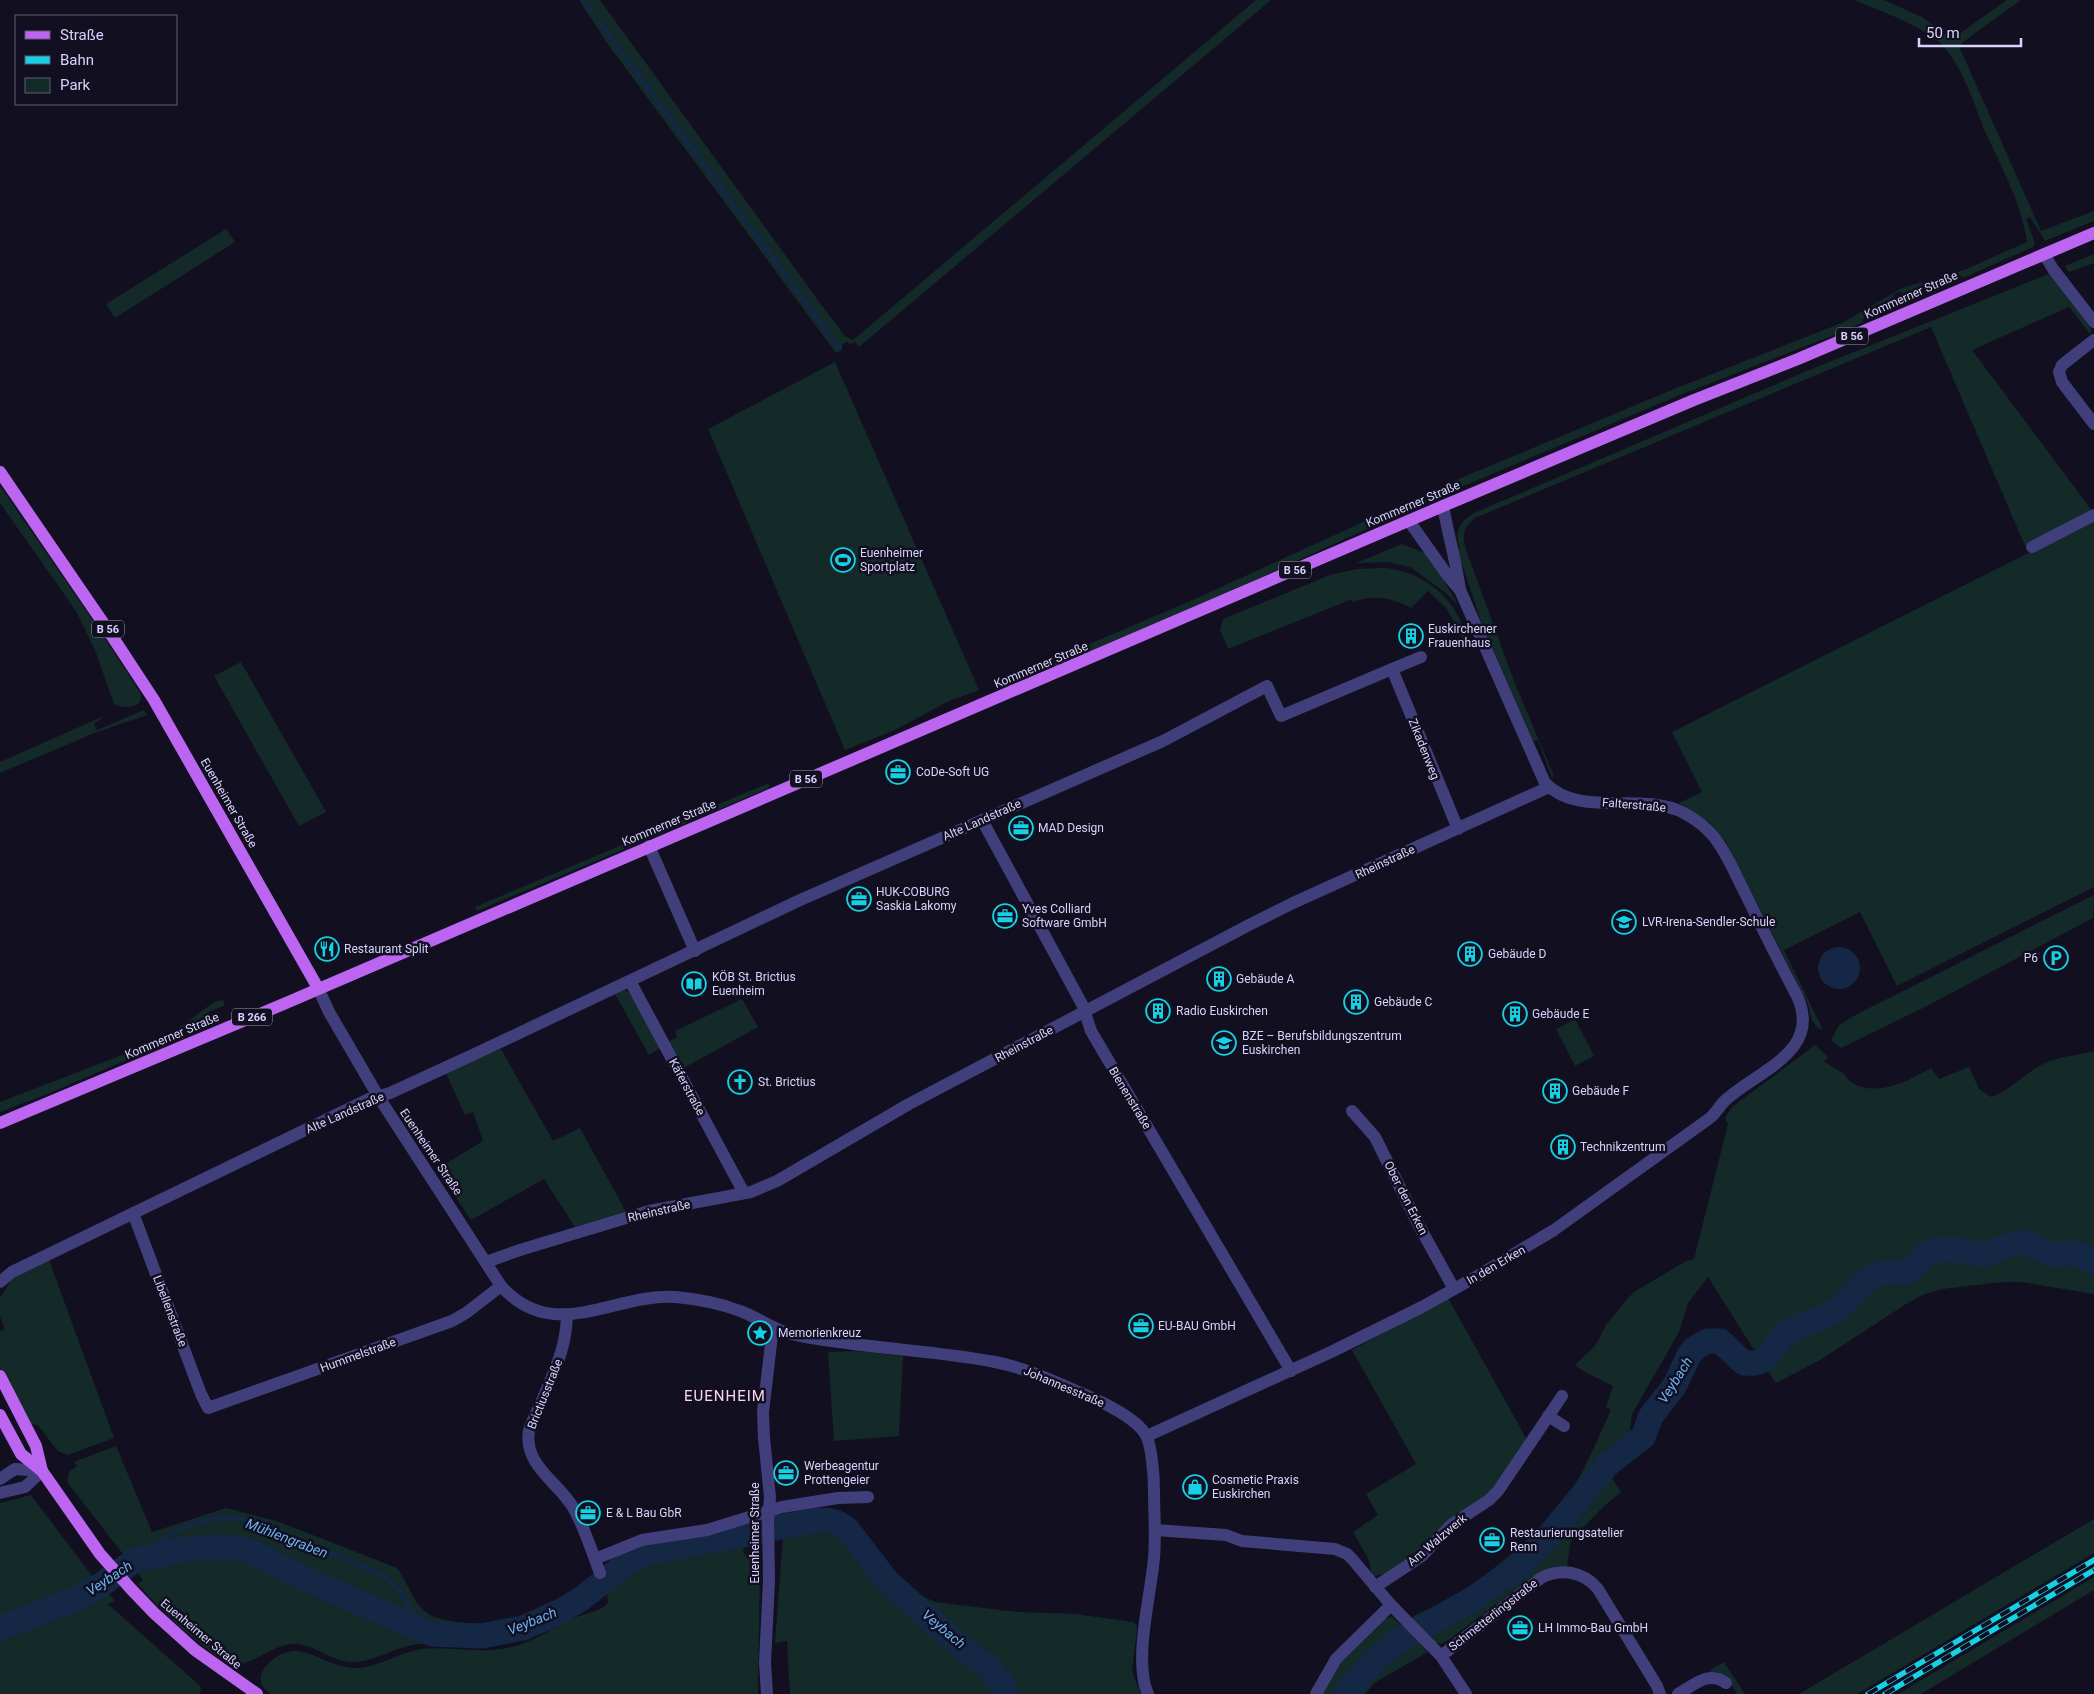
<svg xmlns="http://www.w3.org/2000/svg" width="2094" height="1694" viewBox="0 0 2094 1694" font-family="Roboto,sans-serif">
<rect width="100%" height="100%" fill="#120f21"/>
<g fill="#132a29">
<polygon points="579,0 600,0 823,307 845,336 853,340 1256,0 1271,0 859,347 855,342 850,344 846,342 842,345 842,350 836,353 607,43"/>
<path d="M1854,0H1884L1922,17L1952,39L2007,0H2021L1967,39L1959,46L2041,231L2094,211V221L2045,241L2030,217L2026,219L2035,243L2033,247L1963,278L1962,276L1903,295L1900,291L1893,295L1895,299L1862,320L1863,322L1847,330L1680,395L1435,498L1246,584L1046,670L1043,666L1018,678V679L998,686L997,683L1186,603L1442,486L1669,391L1844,322L1902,288L1964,270L2027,242C2022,203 2000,165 1984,129C1974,103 1961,63 1941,44C1921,25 1880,11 1854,0Z"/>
<polygon points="226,229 235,242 115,318 106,304"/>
<polygon points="2094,254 2094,263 2069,272 2065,266"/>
<path d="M2048,274L2053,278L2092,330L2090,334L2069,307L1972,350L2093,512L2025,546L1931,327L1475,518C1459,531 1463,541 1469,558L1514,681L1554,776L1552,778L1538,740L1533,741L1482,624L1457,549L1460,548C1453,532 1460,521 1474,513L1807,371Z"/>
<polygon points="835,362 979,690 949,701 895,730 845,750 708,429"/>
<path d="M0,486L94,622L136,686C137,689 142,694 141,698C140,709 121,708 114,704L95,650L76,611L0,503Z"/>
<path d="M2094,520V887L1897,986L1860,912L1784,950L1823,1030C1811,1026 1811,1016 1808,1004L1726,842L1709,822L1679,803L1702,792L1672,732Z"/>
<polygon points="1402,544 1425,553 1440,574 1458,605 1446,593 1410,567 1388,562 1356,563"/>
<path d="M1385,568C1411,570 1440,586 1454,609C1461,620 1465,633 1471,644L1466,646L1447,609L1428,591L1411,608C1393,598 1374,594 1353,602L1352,599L1228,649L1220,630L1223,619L1330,575L1357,569Z"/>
<polygon points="241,662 326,812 299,826 214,676"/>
<polygon points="144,710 147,715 97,732 0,773 0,762 104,716 94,724 97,730"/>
<polygon points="769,783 769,787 767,789 477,911 475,907"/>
<polygon points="2094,895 2093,918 1925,1007 1841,1048 1831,1040 1839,1025 1857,1014"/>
<polygon points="624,990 630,993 660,1048 649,1055 615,994"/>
<polygon points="742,999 758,1027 682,1069 668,1042 677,1037 675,1031"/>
<polygon points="223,1000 225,1005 207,1013 206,1016 167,1040 168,1042 50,1093 0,1112 0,1102 145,1046 179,1028 214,1002"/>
<polygon points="1575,1019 1594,1056 1575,1066 1556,1029"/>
<path d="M1815,1045L1828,1057L1824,1061C1830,1066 1837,1069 1844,1074C1846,1076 1848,1080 1851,1082C1876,1098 1909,1081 1931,1068L1939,1079L1969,1067L1979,1089L1991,1097C2010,1091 2023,1075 2041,1065C2057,1056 2076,1056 2094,1051V1259L2081,1251L2062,1248H2048L2034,1241L2017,1236L1984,1247L1943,1243L1931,1244L1921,1249L1911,1267C1896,1272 1881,1267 1866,1274C1852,1281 1843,1298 1830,1308C1816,1319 1796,1319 1781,1329C1768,1339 1771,1354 1759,1358L1708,1277L1688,1303L1679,1332L1632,1414L1630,1431L1624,1442L1616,1446L1607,1454L1603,1464L1621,1492L1604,1506L1572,1539L1570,1544L1567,1567L1551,1568L1534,1576L1447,1641L1441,1644L1435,1642L1412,1617C1424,1610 1438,1606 1450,1599C1488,1576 1545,1529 1570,1492C1587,1467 1598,1437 1611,1410L1606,1407L1613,1386C1600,1379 1586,1374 1575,1365L1595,1346L1606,1325L1628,1298L1634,1292L1686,1261L1694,1259L1728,1124L1725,1118L1732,1107Z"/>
<polygon points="501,1049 553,1141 580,1128 626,1212 575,1227 544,1179 471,1220 437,1169 483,1141 473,1112 465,1115 446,1073"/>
<path d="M2024,1248L2053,1258L2062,1259L2067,1263L2076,1258L2094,1266V1294L2022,1282H2002L1942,1289L1924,1294L1906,1304L1820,1360L1776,1383L1765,1367C1776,1359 1778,1345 1789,1338C1808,1327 1828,1326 1845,1312C1855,1303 1861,1286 1873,1281C1886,1275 1898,1279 1911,1277C1918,1272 1922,1265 1928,1260C1947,1245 1965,1261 1984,1260C1998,1260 2010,1249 2024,1248Z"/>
<polygon points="49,1260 114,1438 68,1455 58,1451 53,1445 38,1425 31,1424 22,1413 0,1368 0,1331 5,1329 0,1317 0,1298 13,1277"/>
<polygon points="1448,1298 1527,1440 1491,1493 1421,1549 1385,1574 1374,1576 1371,1572 1369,1560 1353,1532 1378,1515 1366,1494 1416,1464 1352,1350"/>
<polygon points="856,1351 903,1356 899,1436 834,1441 828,1352"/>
<path d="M116,1446L152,1532L226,1508L277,1521L397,1568C409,1583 412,1604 430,1615C437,1619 448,1620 456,1622C472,1624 490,1625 506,1623C533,1618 576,1597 595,1579L596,1583C564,1608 528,1627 488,1633V1638C529,1632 563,1612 597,1591L600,1592C597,1606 579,1610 568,1615C546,1625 525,1640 501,1644C474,1648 445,1640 418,1644C395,1647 375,1662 352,1662C330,1662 313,1642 291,1644C267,1647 252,1668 227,1664C195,1640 163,1615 138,1584L143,1580L67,1482L69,1472L77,1466L74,1462Z"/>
<polygon points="31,1495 92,1576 115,1601 108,1604 201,1687 200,1694 0,1694 0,1503"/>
<polygon points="826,1511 841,1514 847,1518 888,1570 908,1589 935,1602 1017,1612 1075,1614 1133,1622 1137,1626 1137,1630 1132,1671 1141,1694 790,1694 787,1641 775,1643 783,1537 781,1535 776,1536 775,1518"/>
<polygon points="2094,1519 2094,1553 1857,1694 1799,1694"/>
<path d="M761,1520L762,1541H759L758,1545L744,1548L743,1552L746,1556L758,1555L760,1562L758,1694H271C247,1680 270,1656 288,1652C309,1646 330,1669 357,1668C379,1667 400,1652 422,1649C448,1646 475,1653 501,1649C528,1646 550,1629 574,1618C585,1613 600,1612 608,1603L607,1593L610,1592L609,1587L606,1586L604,1566L632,1548Z"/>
<polygon points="2094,1577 2094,1590 1921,1694 1898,1694"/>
<polygon points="1392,1617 1407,1630 1386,1644 1340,1694 1322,1694 1337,1664 1386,1618"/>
<polygon points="1413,1636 1428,1652 1374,1683 1365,1694 1349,1694 1378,1663"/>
<path d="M1724,1662L1745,1694H1737C1730,1683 1726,1670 1711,1673L1710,1670Z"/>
</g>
<circle fill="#142846" cx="1839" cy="968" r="21"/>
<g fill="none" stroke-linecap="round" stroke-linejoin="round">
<g stroke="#142846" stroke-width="4.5">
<polyline points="584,0 590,10"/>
<polyline points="600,23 839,348"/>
<path d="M135,1560C160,1540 185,1521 219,1518C250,1515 290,1536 318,1548C340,1557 363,1566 385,1577C402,1589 411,1608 417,1628"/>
</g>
<g stroke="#142846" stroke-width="25">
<path d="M0,1628L81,1597L98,1587L135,1560L192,1548L212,1547L235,1548L250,1551L312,1582L432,1634L481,1636L523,1628L559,1612L581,1599L629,1561L650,1552L812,1521C827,1519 837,1520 848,1530L887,1581L950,1637L988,1667L1001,1682L1007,1694"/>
<path d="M1345,1694L1376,1659L1403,1638L1471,1600L1517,1568L1547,1538L1607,1465L1643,1437L1651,1416L1675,1385L1689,1355L1695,1348L1708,1341H1720L1744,1363C1773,1366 1768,1347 1785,1334C1800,1322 1822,1322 1841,1307C1852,1299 1858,1283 1871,1277C1882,1271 1896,1273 1909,1272L1926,1254L1935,1250L1954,1249L1983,1255L2018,1242L2027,1243L2052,1255L2077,1253L2094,1262"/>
</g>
<g stroke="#413f7b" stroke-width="12">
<polyline points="2044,254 2053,269 2094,322"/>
<polyline points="2094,340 2062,365 2059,372 2062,382 2094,424"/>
<path d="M1443,506C1448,534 1456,561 1460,590"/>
<polyline points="2032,547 2094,515"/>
<polyline points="1392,669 1421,657"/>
<polyline points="982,820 1083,1006 1091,1031 1291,1371"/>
<polyline points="649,846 695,951"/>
<polyline points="630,981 744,1193"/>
<path d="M318,988L329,1012L378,1096L501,1286C554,1345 613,1293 676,1297C697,1299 720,1303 740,1311C757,1317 771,1328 788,1333C809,1339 832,1341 853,1344C900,1350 948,1353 995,1362C1027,1368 1058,1383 1088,1396C1105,1403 1137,1419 1146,1435C1152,1447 1154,1478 1154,1491C1154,1513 1156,1536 1154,1558C1151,1594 1133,1662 1148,1694"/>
<polyline points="1352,1111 1375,1137 1417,1222 1454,1289"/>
<polyline points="133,1213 201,1394 208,1408 452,1321 466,1313 501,1286"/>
<polyline points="486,1262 520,1250 649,1211 751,1192 777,1181 909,1104 1249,925 1293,903 1549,787"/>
<polyline points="0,1282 12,1272 369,1099 390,1093 477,1053 798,901 1163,741 1267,686 1281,716 1392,669 1458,829"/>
<path d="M567,1315C566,1350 554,1371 541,1403C537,1412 531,1422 529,1431C523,1466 560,1483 574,1509C585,1529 592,1552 600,1573"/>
<polyline points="1548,1416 1564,1426"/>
<path d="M1147,1436L1331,1352L1422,1307L1481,1274L1554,1230L1710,1118C1717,1112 1721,1103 1728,1098C1762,1069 1822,1050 1797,996C1779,962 1762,928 1745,893C1735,874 1727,853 1714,837C1706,827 1695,819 1684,813C1642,791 1580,819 1545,783L1460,590L1448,576L1409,521"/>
<polyline points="0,1479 15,1469 42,1471"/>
<polyline points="0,1493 25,1487 42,1471"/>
<polyline points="1155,1530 1226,1535 1242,1541 1335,1549 1347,1554 1353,1560 1391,1605"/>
<polyline points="595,1559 642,1540 707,1530 782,1507 838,1498 868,1497"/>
<polyline points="1375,1587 1422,1556 1451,1525 1489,1500 1498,1491 1562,1396"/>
<path d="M1441,1656L1541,1578C1561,1568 1583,1571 1598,1589L1657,1686L1660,1694"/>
<polyline points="767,1694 765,1663 769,1580 768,1520 770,1497 764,1438 763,1412 773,1327"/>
<polyline points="1316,1694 1336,1659 1391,1605 1441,1656 1466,1694"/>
<path d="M1678,1694C1694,1685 1709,1670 1726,1683"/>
</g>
<g stroke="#bb65f0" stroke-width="12">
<polyline points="0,472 108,630 154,700 318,988"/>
<polyline points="0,1123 286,1003 1443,506 1694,400 1798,359 2094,233"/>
<polyline points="0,1376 36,1446 42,1471"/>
<polyline points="0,1415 21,1454 42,1471 100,1554 131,1589 154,1613 195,1650 257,1694"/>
</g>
<g stroke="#16d0e4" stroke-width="5.5">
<g id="rail">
<polyline points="1868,1694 2094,1560"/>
<polyline points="1885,1694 2094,1570"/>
</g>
</g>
<use href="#rail" stroke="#120f21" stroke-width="4" stroke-dasharray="11" stroke-linecap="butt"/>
</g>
<defs>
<g id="stadium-ring" transform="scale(1.25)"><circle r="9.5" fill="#120f21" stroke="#16d0e4" stroke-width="1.5"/><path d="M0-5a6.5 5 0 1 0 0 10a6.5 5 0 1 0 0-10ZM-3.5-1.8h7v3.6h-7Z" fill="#16d0e4"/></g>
<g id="building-ring" transform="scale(1.25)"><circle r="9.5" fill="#120f21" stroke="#16d0e4" stroke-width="1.5"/><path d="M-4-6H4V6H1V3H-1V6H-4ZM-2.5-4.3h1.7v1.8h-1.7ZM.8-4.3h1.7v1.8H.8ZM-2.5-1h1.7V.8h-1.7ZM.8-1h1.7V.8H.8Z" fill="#16d0e4"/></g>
<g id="office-ring" transform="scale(1.25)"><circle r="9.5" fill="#120f21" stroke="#16d0e4" stroke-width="1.5"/><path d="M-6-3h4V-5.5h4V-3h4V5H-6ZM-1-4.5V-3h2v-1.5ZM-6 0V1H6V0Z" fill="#16d0e4"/></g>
<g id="school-ring" transform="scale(1.25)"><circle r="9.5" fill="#120f21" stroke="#16d0e4" stroke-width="1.5"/><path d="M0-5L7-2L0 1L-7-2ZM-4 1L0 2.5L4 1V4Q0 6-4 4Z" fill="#16d0e4"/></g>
<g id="restaurant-ring" transform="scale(1.25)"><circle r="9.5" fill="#120f21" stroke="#16d0e4" stroke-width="1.5"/><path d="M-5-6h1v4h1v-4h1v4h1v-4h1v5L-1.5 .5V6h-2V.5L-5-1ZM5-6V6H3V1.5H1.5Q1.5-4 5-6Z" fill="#16d0e4"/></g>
<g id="parking-ring" transform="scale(1.25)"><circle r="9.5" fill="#120f21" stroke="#16d0e4" stroke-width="1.5"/><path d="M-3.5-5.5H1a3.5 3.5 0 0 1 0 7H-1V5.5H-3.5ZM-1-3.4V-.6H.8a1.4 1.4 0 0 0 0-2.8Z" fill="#16d0e4"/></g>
<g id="library-ring" transform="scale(1.25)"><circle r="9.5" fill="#120f21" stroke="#16d0e4" stroke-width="1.5"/><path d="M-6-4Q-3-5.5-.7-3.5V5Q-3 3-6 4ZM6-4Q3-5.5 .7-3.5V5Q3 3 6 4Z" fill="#16d0e4"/></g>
<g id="university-ring" transform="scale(1.25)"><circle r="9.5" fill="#120f21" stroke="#16d0e4" stroke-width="1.5"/><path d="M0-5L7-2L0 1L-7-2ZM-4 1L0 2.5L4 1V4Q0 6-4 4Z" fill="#16d0e4"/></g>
<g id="church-ring" transform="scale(1.25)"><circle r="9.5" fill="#120f21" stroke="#16d0e4" stroke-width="1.5"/><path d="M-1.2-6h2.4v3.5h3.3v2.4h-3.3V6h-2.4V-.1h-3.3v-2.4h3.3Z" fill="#16d0e4"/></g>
<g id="sight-ring" transform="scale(1.25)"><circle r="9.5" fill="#120f21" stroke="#16d0e4" stroke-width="1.5"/><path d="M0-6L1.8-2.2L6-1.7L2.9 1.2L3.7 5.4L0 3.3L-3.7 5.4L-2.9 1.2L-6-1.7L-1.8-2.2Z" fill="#16d0e4"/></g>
<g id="shop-ring" transform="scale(1.25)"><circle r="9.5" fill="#120f21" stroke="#16d0e4" stroke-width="1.5"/><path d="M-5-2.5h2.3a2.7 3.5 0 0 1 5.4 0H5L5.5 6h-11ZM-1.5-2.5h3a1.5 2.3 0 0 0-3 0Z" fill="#16d0e4"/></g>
</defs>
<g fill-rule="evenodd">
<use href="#stadium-ring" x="843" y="560"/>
<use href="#building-ring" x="1411" y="636"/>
<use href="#office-ring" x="898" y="772"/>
<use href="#office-ring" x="1021" y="828"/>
<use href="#office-ring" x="859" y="899"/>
<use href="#office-ring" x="1005" y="916"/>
<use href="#school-ring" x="1624" y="922"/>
<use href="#restaurant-ring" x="327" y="949"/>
<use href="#building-ring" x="1470" y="954"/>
<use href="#parking-ring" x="2056" y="958"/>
<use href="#building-ring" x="1219" y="979"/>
<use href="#library-ring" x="694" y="984"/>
<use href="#building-ring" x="1356" y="1002"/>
<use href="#building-ring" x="1158" y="1011"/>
<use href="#building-ring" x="1515" y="1014"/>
<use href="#university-ring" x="1224" y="1043"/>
<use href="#church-ring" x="740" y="1082"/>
<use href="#building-ring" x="1555" y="1091"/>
<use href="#building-ring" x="1563" y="1147"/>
<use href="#office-ring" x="1141" y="1326"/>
<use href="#sight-ring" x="760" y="1333"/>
<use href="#office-ring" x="786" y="1473"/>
<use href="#shop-ring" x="1195" y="1487"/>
<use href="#office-ring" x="588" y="1513"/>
<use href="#office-ring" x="1492" y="1540"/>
<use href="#office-ring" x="1520" y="1628"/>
</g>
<g text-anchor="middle" stroke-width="5" stroke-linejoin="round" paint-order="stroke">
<g fill="#120f21" stroke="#9d98ba" stroke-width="1">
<rect x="1836" y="327.5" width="32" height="17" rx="4"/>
<rect x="1279" y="561.5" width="32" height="17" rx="4"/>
<rect x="92" y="620.5" width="32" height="17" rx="4"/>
<rect x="790" y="770.5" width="32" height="17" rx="4"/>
<rect x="232" y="1008.5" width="40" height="17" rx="4"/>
</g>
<g font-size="11" font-weight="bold" fill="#d8d3fb">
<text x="1852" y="340">B 56</text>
<text x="1295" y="574">B 56</text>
<text x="108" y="633">B 56</text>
<text x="806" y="783">B 56</text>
<text x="252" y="1021">B 266</text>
</g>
<g font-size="12" fill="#d8d3fb" stroke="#120f21">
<text transform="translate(1911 295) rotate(-24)" y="4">Kommerner Straße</text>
<text transform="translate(1413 504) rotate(-23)" y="4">Kommerner Straße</text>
<text transform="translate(1041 665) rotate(-23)" y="4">Kommerner Straße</text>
<text transform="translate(1424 749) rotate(68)" y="4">Zikadenweg</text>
<text transform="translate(229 803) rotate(60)" y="4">Euenheimer Straße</text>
<text transform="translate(1634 805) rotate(5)" y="4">Falterstraße</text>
<text transform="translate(982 820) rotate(-24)" y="4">Alte Landstraße</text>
<text transform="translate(669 823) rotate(-23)" y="4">Kommerner Straße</text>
<text transform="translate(1385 862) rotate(-25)" y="4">Rheinstraße</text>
<text transform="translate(172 1036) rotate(-23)" y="4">Kommerner Straße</text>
<text transform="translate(1024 1044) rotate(-28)" y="4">Rheinstraße</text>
<text transform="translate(687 1087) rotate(62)" y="4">Käferstraße</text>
<text transform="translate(1130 1098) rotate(59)" y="4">Bienenstraße</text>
<text transform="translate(345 1113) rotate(-24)" y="4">Alte Landstraße</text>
<text transform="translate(431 1152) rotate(56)" y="4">Euenheimer Straße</text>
<text transform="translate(1406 1198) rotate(63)" y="4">Ober den Erken</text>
<text transform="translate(659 1211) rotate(-13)" y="4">Rheinstraße</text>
<text transform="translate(1496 1265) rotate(-30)" y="4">In den Erken</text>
<text transform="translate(170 1311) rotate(69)" y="4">Libellenstraße</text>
<text transform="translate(358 1355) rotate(-20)" y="4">Hummelstraße</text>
<text transform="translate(1064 1387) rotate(23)" y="4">Johannesstraße</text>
<text transform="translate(545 1394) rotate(-68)" y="4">Brictiusstraße</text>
<text transform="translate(755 1533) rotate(-90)" y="4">Euenheimer Straße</text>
<text transform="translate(1437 1540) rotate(-40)" y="4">Am Walzwerk</text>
<text transform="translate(1493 1615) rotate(-38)" y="4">Schmetterlingstraße</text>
<text transform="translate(201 1634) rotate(40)" y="4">Euenheimer Straße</text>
</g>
<g font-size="12" fill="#d8d3fb" stroke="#120f21" text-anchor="start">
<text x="860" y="557">Euenheimer<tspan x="860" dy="14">Sportplatz</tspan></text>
<text x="1428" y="633">Euskirchener<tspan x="1428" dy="14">Frauenhaus</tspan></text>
<text x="916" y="776">CoDe-Soft UG</text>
<text x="1038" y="832">MAD Design</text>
<text x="876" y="896">HUK-COBURG<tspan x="876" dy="14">Saskia Lakomy</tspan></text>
<text x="1022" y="913">Yves Colliard<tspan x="1022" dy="14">Software GmbH</tspan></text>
<text x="1642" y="926">LVR-Irena-Sendler-Schule</text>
<text x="344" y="953">Restaurant Split</text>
<text x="1488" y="958">Gebäude D</text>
<text x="2038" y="962" text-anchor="end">P6</text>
<text x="712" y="981">KÖB St. Brictius<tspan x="712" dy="14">Euenheim</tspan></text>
<text x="1236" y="983">Gebäude A</text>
<text x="1374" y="1006">Gebäude C</text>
<text x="1176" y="1015">Radio Euskirchen</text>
<text x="1532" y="1018">Gebäude E</text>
<text x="1242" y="1040">BZE – Berufsbildungszentrum<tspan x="1242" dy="14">Euskirchen</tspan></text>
<text x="758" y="1086">St. Brictius</text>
<text x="1572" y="1095">Gebäude F</text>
<text x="1580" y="1151">Technikzentrum</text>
<text x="1158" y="1330">EU-BAU GmbH</text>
<text x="778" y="1337">Memorienkreuz</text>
<text x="804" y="1470">Werbeagentur<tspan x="804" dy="14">Prottengeier</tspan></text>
<text x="1212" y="1484">Cosmetic Praxis<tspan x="1212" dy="14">Euskirchen</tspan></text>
<text x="606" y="1517">E &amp; L Bau GbR</text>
<text x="1510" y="1537">Restaurierungsatelier<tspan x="1510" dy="14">Renn</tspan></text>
<text x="1538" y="1632">LH Immo-Bau GmbH</text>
</g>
<g font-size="14" font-style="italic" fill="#6bb3f1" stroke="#120f21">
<text transform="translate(1675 1380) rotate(-58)" y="5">Veybach</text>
<text transform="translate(287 1538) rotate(21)" y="5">Mühlengraben</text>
<text transform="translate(109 1578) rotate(-33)" y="5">Veybach</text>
<text transform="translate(532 1621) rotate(-22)" y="5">Veybach</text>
<text transform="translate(944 1629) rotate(40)" y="5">Veybach</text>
</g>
<g font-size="15" letter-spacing="1" fill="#fbd5ed" stroke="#120f21">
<text x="725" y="1401">EUENHEIM</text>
</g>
</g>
<rect x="15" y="15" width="162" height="90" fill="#120f21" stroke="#615d78"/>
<rect x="25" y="31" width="25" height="8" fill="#bb65f0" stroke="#615d78"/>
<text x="60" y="40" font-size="15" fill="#d8d3fb">Straße</text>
<rect x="25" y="56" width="25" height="8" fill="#16d0e4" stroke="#615d78"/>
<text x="60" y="65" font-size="15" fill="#d8d3fb">Bahn</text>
<rect x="25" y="78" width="25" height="15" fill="#132a29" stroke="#615d78"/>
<text x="60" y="90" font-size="15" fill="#d8d3fb">Park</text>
<path d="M1919 38v8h102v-8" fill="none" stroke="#d8d3fb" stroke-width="2.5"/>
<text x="1926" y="38" font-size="15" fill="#d8d3fb" stroke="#120f21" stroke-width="4" paint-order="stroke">50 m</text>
</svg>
